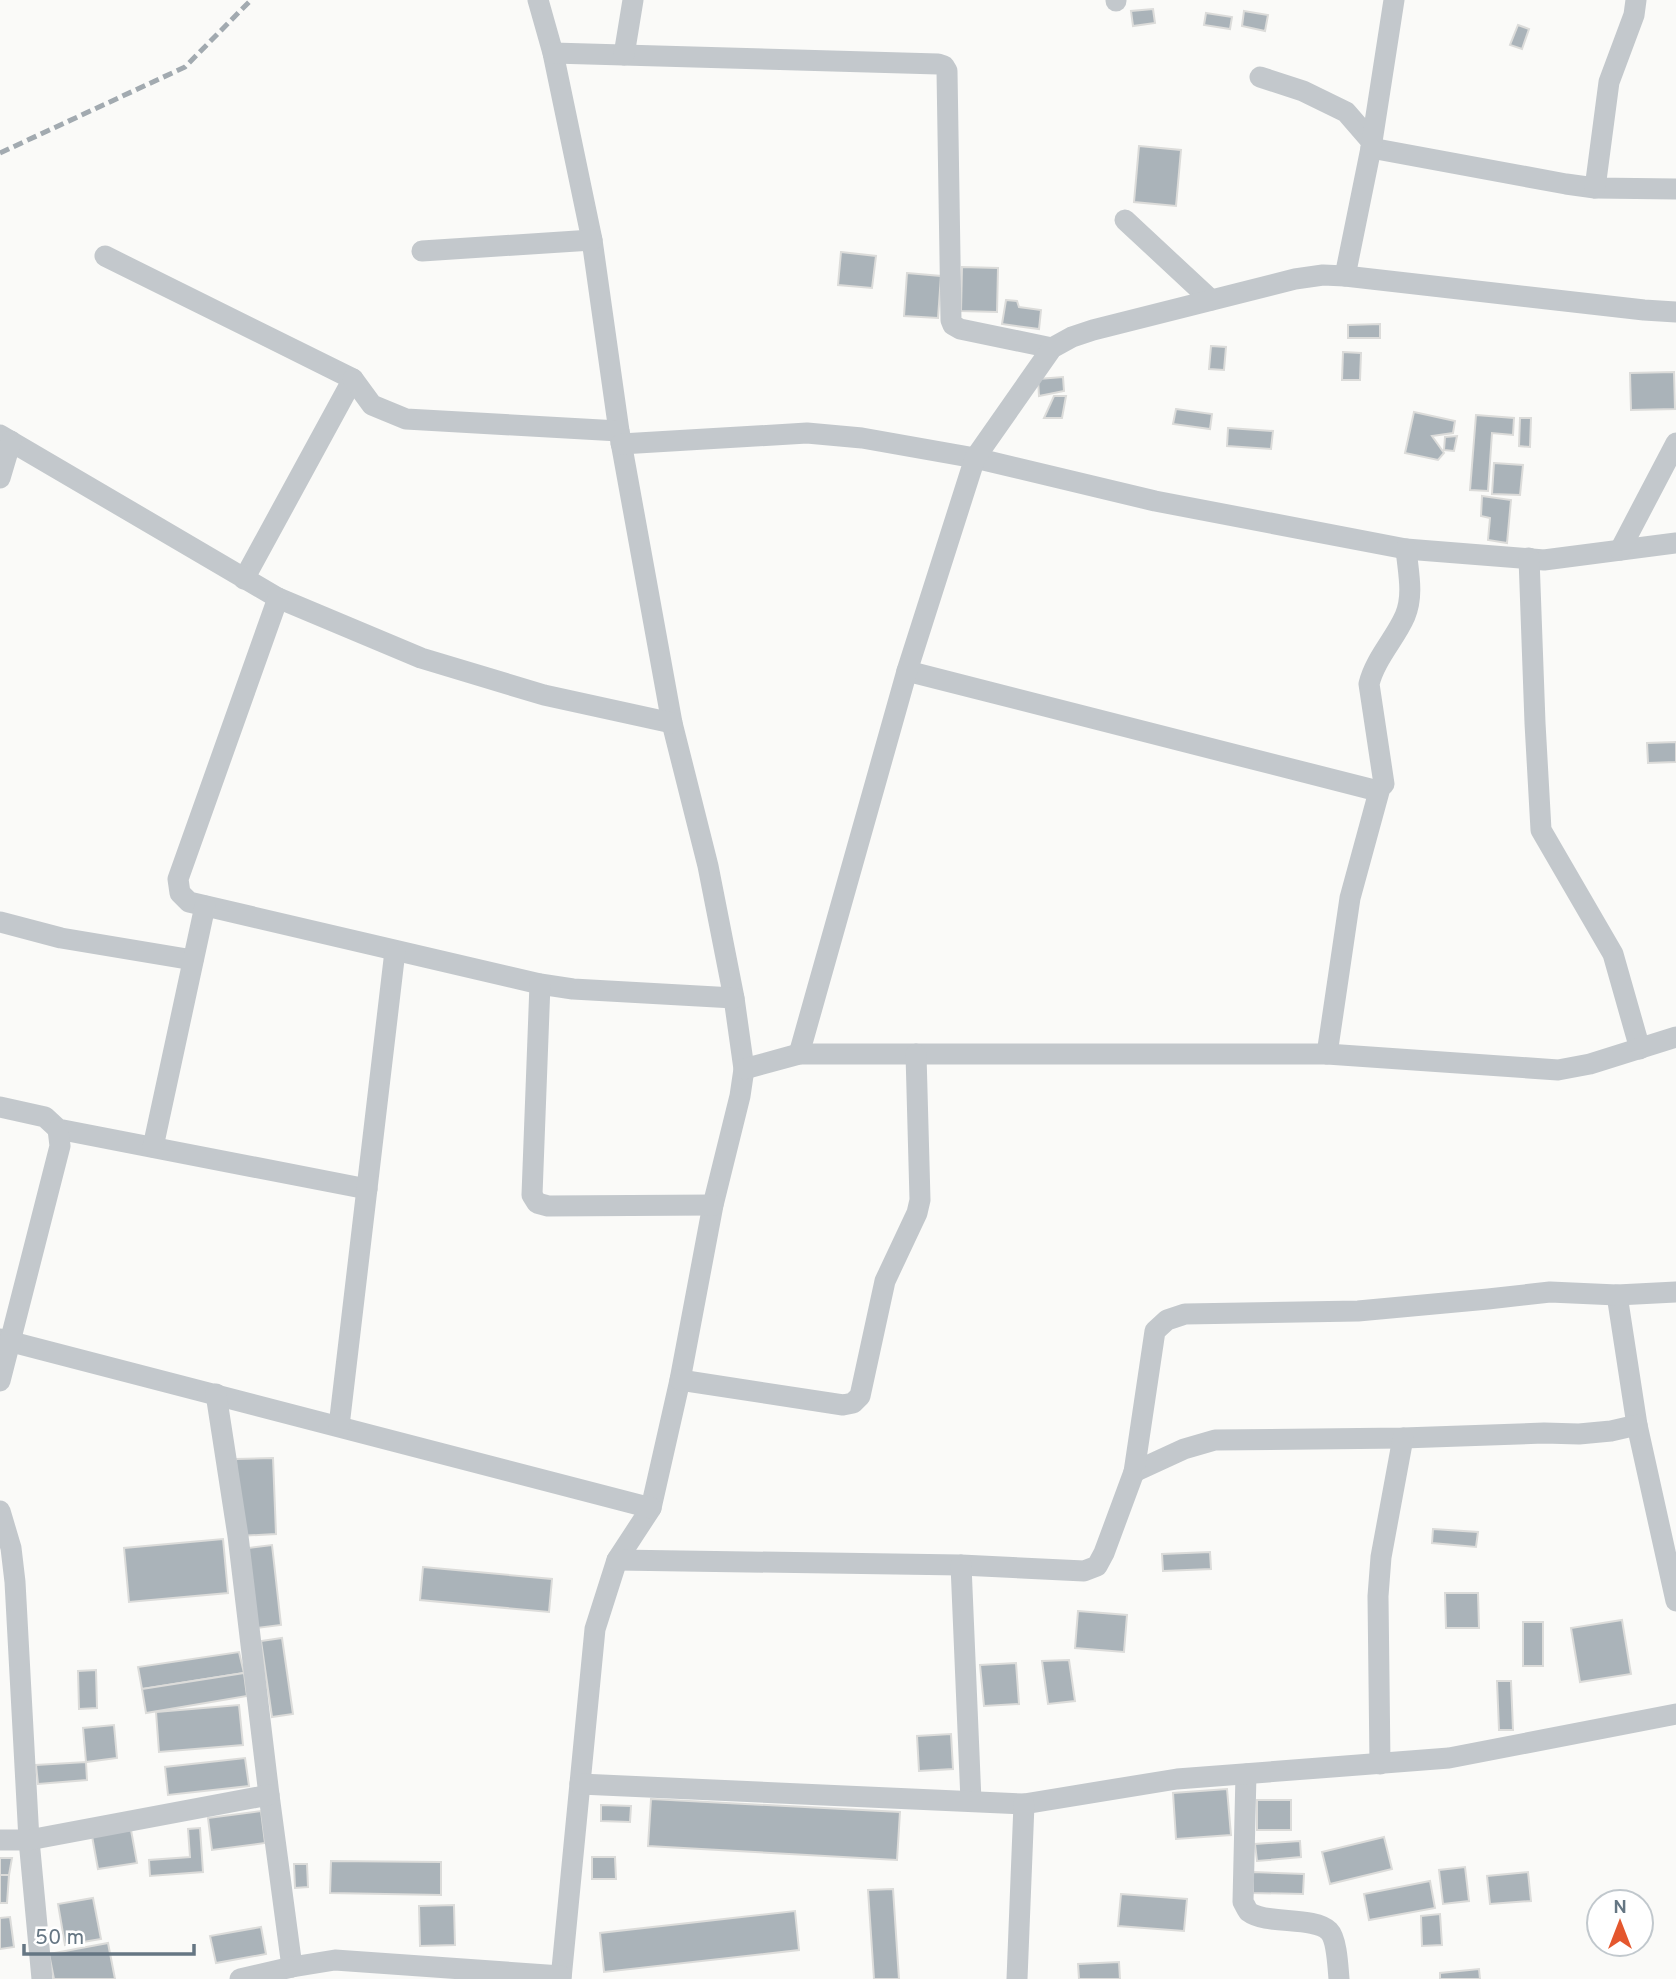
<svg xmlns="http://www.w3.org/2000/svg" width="1676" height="1979" viewBox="0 0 1676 1979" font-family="Overpass,sans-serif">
<rect width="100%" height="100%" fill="#fafaf8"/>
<g fill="#aab3b9" stroke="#dcdcda" stroke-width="2">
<polygon points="1153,9 1155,23 1133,26 1131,11"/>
<polygon points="1244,11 1268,15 1265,31 1242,26"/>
<polygon points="1206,13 1232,17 1230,29 1204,25"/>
<polygon points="1518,25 1529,29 1522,49 1510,45"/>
<polygon points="1139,146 1181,150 1176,206 1134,202"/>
<polygon points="841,252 876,256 872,288 838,285"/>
<polygon points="962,267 998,268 997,312 961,311"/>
<polygon points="907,273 941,276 938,318 904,316"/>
<polygon points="1006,300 1017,301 1019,307 1041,310 1039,329 1002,324"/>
<polygon points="1380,324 1380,338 1348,338 1348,325"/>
<polygon points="1211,346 1226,347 1224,370 1209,369"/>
<polygon points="1343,352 1361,353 1360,380 1342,380"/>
<polygon points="1674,372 1675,409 1631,410 1630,373"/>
<polygon points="1063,377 1064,391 1039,396 1038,379"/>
<polygon points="1054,396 1066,396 1062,418 1044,418"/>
<polygon points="1176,409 1212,414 1210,429 1173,424"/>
<polygon points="1414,412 1455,421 1453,433 1432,436 1444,453 1438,460 1405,453"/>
<polygon points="1476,415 1514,418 1513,435 1492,433 1488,491 1470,490"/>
<polygon points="1520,418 1531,418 1530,447 1519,446"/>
<polygon points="1228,428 1273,431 1271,449 1227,446"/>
<polygon points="1457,436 1454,451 1444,450 1445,437"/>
<polygon points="1494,463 1523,465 1520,495 1492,494"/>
<polygon points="1482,496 1511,500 1507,543 1488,540 1490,518 1481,516"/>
<polygon points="1676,742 1676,762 1648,763 1647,743"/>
<polygon points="273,1458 276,1534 238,1536 236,1459"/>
<polygon points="1433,1529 1478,1532 1476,1547 1432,1543"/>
<polygon points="223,1539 228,1593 129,1602 124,1548"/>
<polygon points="272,1545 281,1625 257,1628 248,1548"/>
<polygon points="1210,1552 1211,1569 1163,1571 1162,1554"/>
<polygon points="423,1567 552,1579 549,1612 420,1600"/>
<polygon points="1445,1593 1478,1593 1479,1628 1446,1628"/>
<polygon points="1078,1611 1127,1615 1124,1652 1075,1648"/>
<polygon points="1622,1620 1631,1674 1580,1682 1571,1628"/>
<rect x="1523" y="1622" width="20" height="44"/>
<polygon points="282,1638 293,1714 272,1717 261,1641"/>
<polygon points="239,1652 244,1673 142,1689 138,1667"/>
<polygon points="1069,1660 1075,1701 1048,1704 1042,1661"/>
<polygon points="1016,1663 1019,1704 984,1706 980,1665"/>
<polygon points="96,1670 97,1708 79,1709 78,1671"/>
<polygon points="244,1673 247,1696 146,1713 142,1689"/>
<polygon points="1497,1681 1511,1681 1513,1730 1499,1730"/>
<polygon points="239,1705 243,1745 159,1752 156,1712"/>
<polygon points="114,1725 117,1758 86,1762 83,1728"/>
<polygon points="951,1734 953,1769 919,1771 917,1736"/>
<polygon points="245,1758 249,1786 168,1795 165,1767"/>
<polygon points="86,1762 87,1780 38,1784 36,1765"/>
<polygon points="1227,1789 1231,1835 1176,1839 1173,1793"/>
<polygon points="651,1799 900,1812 897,1860 648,1846"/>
<rect x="1257" y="1800" width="34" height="30"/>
<polygon points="601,1805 631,1806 630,1822 601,1821"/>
<polygon points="261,1811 265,1843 212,1850 208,1818"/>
<polygon points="200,1828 203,1872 150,1876 149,1860 190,1857 188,1829"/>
<polygon points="131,1830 137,1863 98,1869 92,1836"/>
<polygon points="1384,1837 1392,1869 1330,1884 1322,1852"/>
<polygon points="1300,1841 1301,1857 1257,1861 1255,1844"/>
<polygon points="592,1857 615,1857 616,1879 592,1879"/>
<polygon points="0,1858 12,1858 9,1875 0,1875"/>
<polygon points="331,1861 441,1862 441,1895 330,1893"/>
<polygon points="294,1864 307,1864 308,1887 295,1888"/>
<polygon points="1465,1867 1469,1901 1443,1904 1439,1870"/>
<polygon points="1253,1872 1304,1874 1303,1894 1253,1893"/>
<polygon points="1528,1872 1531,1901 1490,1904 1487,1876"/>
<polygon points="0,1875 9,1875 7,1903 0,1903"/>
<polygon points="1430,1881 1435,1908 1369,1920 1364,1894"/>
<polygon points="893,1889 899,1979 874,1979 868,1890"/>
<polygon points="1121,1894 1187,1899 1184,1931 1118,1926"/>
<polygon points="93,1898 101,1939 65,1945 58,1904"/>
<polygon points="454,1905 455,1945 420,1946 419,1906"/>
<polygon points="795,1911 799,1950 604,1972 600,1933"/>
<polygon points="1440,1914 1442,1945 1422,1946 1421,1916"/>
<polygon points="10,1917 14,1947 0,1949 0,1918"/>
<polygon points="261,1927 266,1954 216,1963 210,1936"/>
<polygon points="108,1943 115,1979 54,1979 49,1954"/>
<polygon points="1119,1962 1120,1979 1079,1979 1078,1964"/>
<polygon points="1479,1969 1480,1979 1440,1979 1440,1973"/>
</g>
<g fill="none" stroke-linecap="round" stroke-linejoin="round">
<g stroke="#c3c8cc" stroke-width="21">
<polyline points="538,0 553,53 592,240 619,431 672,723 708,866 734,998 744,1069 740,1096 713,1205 680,1380 651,1508 617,1560 595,1629 561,1979"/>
<polyline points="1116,0 1116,1"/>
<polyline points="553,53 938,64 944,66 947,71 951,320 953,325 960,329 1052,348"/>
<polyline points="624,55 633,0"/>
<polyline points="1260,77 1303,91 1346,112 1372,142"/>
<polyline points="1371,148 1566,184 1595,188 1676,189"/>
<polyline points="1595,188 1609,82 1634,15 1636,0"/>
<polyline points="1125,220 1211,300"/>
<polyline points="422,251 592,240"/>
<polyline points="105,256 353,379 244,579"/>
<polyline points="1345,276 1371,148 1394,0"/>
<polyline points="353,379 372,405 406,419 619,431"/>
<polyline points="0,435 278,598 421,658 544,695 672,723"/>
<polyline points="621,444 807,433 862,438 975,458 1155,501 1406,549 1544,560 1676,543"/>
<polyline points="0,478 11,441"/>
<polyline points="1620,550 1676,443"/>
<polyline points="1529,558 1535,723 1541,830 1613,954 1640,1049"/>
<polyline points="278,598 178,879 180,893 189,902 540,984 573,989 734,998"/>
<polyline points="907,671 1374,790 1380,788"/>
<polyline points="0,922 61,938 193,960"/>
<polyline points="540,984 532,1195 537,1203 548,1206 713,1205"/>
<polyline points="799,1054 907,671 975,458 1052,348 1072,337 1093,330 1295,279 1323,275 1345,276 1644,310 1676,312"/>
<path d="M1327,1054L1350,898L1380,788L1384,784L1369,684C1375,659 1395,639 1405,616C1414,595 1408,571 1406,549"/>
<polyline points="744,1069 799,1054 1327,1054 1558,1070 1590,1064 1676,1037"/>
<polyline points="0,1107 45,1117 58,1129 367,1189"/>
<polyline points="153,1147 205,906"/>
<polyline points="1617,1295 1637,1425 1676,1601"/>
<polyline points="0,1339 651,1508"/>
<polyline points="680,1380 843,1405 853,1403 860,1396 885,1281 917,1213 920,1200 916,1054"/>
<polyline points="0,1381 60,1146 58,1129"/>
<polyline points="216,1394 238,1536 269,1795 292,1967"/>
<polyline points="339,1426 395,951"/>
<polyline points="1134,1472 1184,1449 1215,1440 1403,1438 1544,1433 1579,1434 1611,1431 1637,1425"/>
<polyline points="0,1511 11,1548 15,1582 29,1840 42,1979"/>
<polyline points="617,1560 961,1565 1084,1571 1097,1566 1104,1553 1134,1472 1155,1331 1167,1320 1185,1314 1358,1311 1488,1299 1550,1292 1617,1295 1676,1292"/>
<polyline points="961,1565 971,1801"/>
<polyline points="1380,1764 1378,1596 1381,1557 1403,1438"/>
<path d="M1246,1774L1243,1902C1245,1905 1247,1910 1249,1912C1266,1925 1314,1916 1329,1931C1337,1939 1338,1968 1339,1979"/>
<polyline points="580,1784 1024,1804 1177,1779 1449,1758 1676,1714"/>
<polyline points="0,1840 29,1840 269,1795"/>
<polyline points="240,1979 292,1967 335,1960 561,1976"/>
<polyline points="1017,1979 1024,1804"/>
</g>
<polyline stroke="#a2aab0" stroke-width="5" stroke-dasharray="10 5" stroke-linecap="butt" points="0,153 185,67 251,0"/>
</g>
<g transform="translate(1620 1923)"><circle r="33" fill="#ffffff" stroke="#c1c8cd" stroke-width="2"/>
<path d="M0-5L12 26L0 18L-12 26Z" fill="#e4572e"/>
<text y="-10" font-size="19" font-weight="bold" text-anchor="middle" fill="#657683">N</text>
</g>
<path d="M24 1944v10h170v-10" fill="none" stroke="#657683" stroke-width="3.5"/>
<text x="35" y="1944" font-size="21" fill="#657683" stroke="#ffffff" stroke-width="5" paint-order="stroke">50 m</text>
</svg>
